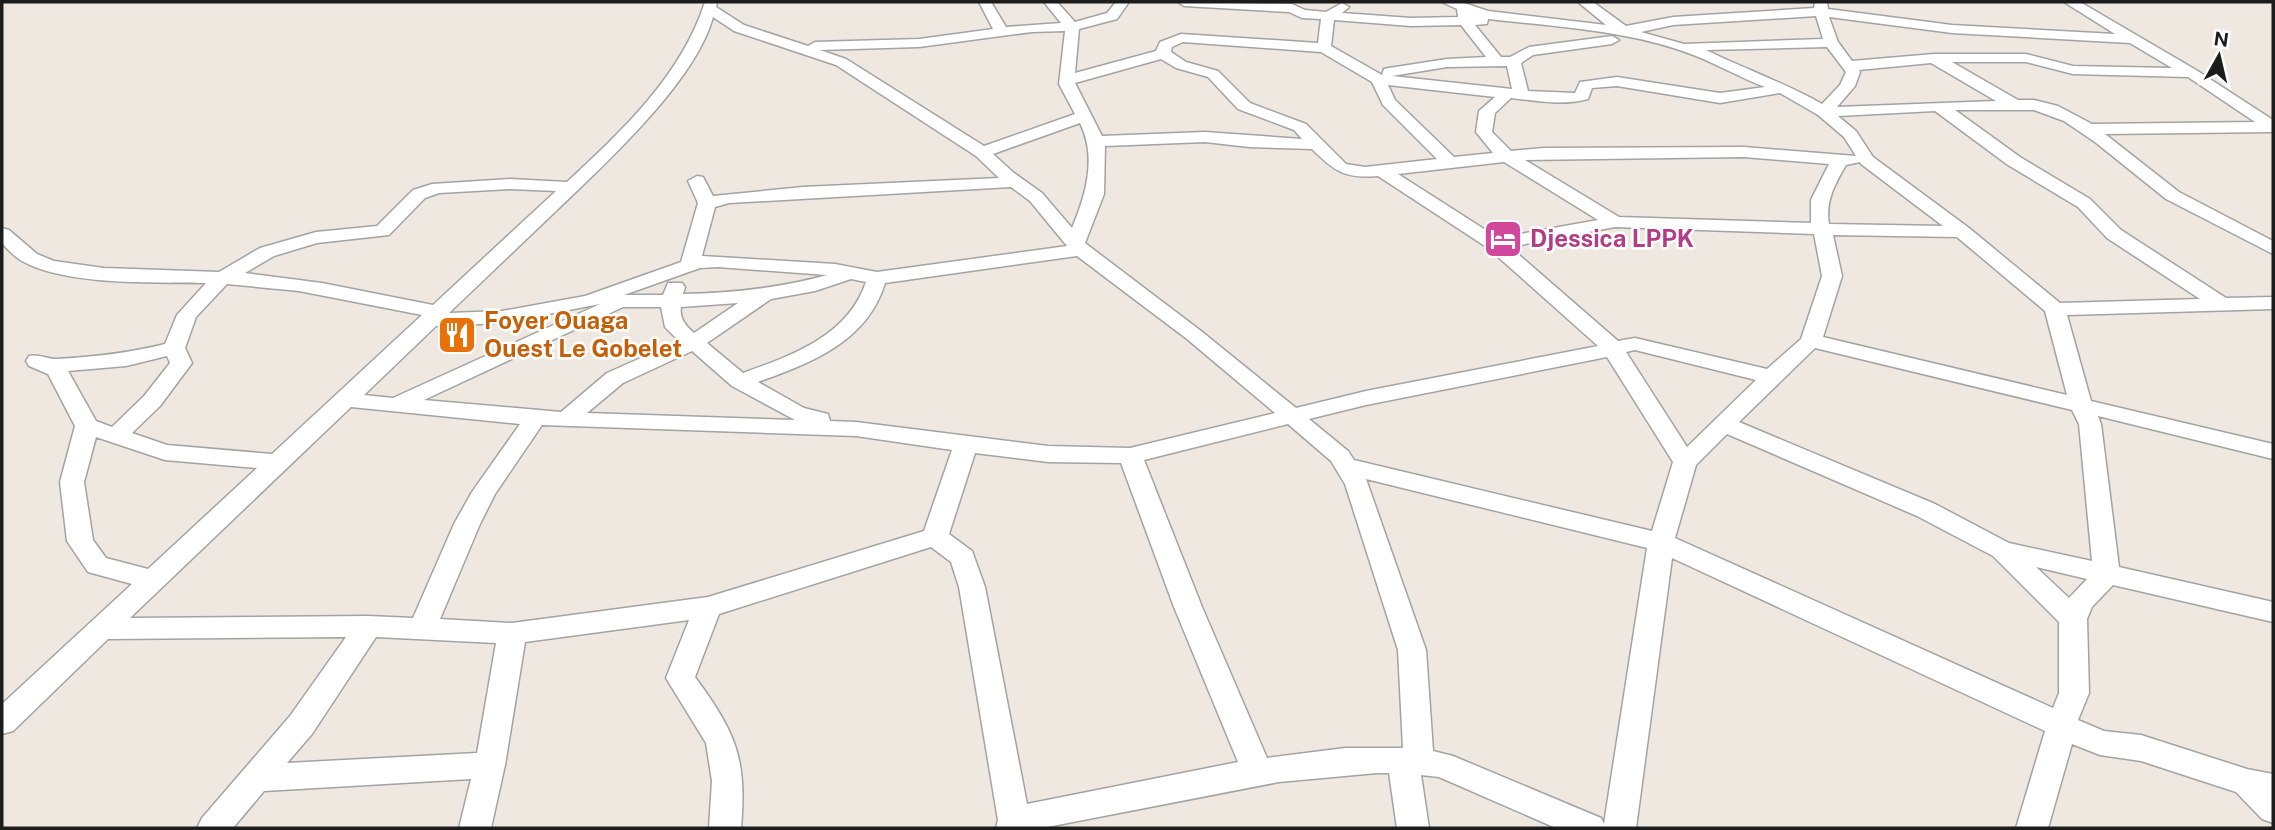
<svg xmlns="http://www.w3.org/2000/svg" width="2275" height="830" viewBox="0 0 2275 830" font-family="'Public Sans',sans-serif">
<rect width="100%" height="100%" fill="#eee8e0"/>
<g fill="none" stroke-linecap="round" stroke-linejoin="round">
<g stroke="#a3a3a3" stroke-width="3">
<path id="minor" d="M705,2H717L716,7L744,25L808,46L815,42L919,39L993,29L979,2H991L1006,27L1061,23L1044,2H1057L1075,22L1107,13L1116,2H1129L1117,19L1079,29L1075,73L1156,51L1160,42L1181,34L1318,43L1321,19L1302,18L1289,12L1184,6L1178,2L1292,4L1305,10L1326,12L1342,3L1349,7L1342,13L1411,18L1458,17L1457,9L1442,2H1461L1488,11L1606,25L1578,2H1593L1626,26L1673,17L1814,8L1815,2H1827L1828,9L1952,25L2115,34L2064,2H2080L2196,70L2273,120V132L2105,134L2179,192L2273,241V254L2166,199L2095,142L2064,121L2034,110H1955L2020,157L2090,199L2121,230L2226,298L2273,297V309L2067,315L2091,401L2273,444V459L2098,416L2101,424L2119,567L2273,602V622L2113,585L2092,607L2087,619L2089,693L2078,720L2104,731L2141,735L2247,769L2273,774V823L2262,819L2236,792L2141,761L2100,755L2072,744L2048,828H2016L2045,731L1672,558L1636,828H1556L1439,777L1421,775L1429,828H1397L1389,773H1377L1279,782L1042,828H996L998,820L959,587L951,562L931,547L719,614L695,677C736,733 747,758 741,828H709L712,781L706,743L666,678L689,620L525,642L505,765L491,828H459L471,779L264,791L233,828H197L202,818L290,716L346,637L108,639L13,731L2,734V704L132,584L88,572L67,541L60,482L75,426L48,374L29,366L26,361L29,356C40,354 46,359 56,359C93,357 129,353 165,344L177,315L206,283C156,282 66,286 22,261C15,257 8,250 2,243V228L9,230L37,254L54,261L104,268L219,272L260,248L316,232L377,226L413,190L432,184L510,179L567,182C622,131 682,75 705,2ZM1816,16L1823,39L1684,44L1641,32L1673,25ZM713,17L734,31L836,65L976,156L999,178L803,187L713,196L703,177L697,176L688,181L698,203L681,262L585,296L502,311L449,313C485,279 521,244 557,210C605,164 696,81 713,17ZM1829,17L1952,33L2130,43L2172,68L2073,66L2026,54H1934L1852,61L1838,42ZM1488,19C1557,27 1630,30 1696,56C1719,65 1741,78 1765,87L1720,93L1617,77L1580,82L1575,93L1528,91L1521,63L1533,55L1612,44L1619,40L1612,36L1529,47L1510,57H1501L1475,25L1487,24ZM1334,20L1411,26L1461,25L1486,57L1447,59L1389,68L1384,69L1382,75L1331,46ZM1065,31L1059,84L1075,114L984,146L846,59L820,50L919,47L1032,32ZM1183,42L1321,52L1372,82L1383,105L1437,159L1365,167L1346,164L1306,124L1250,103L1218,71L1186,62L1171,52L1172,47ZM1827,47L1846,72L1840,85L1822,104C1785,83 1745,69 1706,50ZM1161,59L1176,68L1208,77L1238,109L1294,130L1302,139L1205,132L1102,136L1075,83ZM1952,62H2026L2073,74L2188,77L2255,122L2092,124L2058,106L2034,100H2018ZM1931,63L1996,101L1837,107L1855,86L1860,72L1859,70ZM1507,66L1512,89L1392,76L1447,67ZM1388,85L1495,97L1479,111L1476,132L1493,153L1454,157L1395,100ZM1617,86L1720,103L1780,93L1818,115L1844,137L1856,156L1744,147L1543,148L1511,151L1492,132L1495,113L1511,98C1537,101 1562,106 1588,99L1592,88ZM1935,111L2008,165L2078,207L2107,238L2200,299L2060,303L1969,228L1873,157L1856,131L1838,116ZM1080,123C1097,157 1086,195 1072,228L1042,193L1014,173L993,154ZM1205,142L1249,147L1312,149C1334,171 1345,179 1378,176L1488,248L1598,346L1366,391L1296,408L1201,331L1085,243L1104,194L1105,146ZM1744,157L1829,164L1811,200V223L1619,217L1525,160ZM1504,162L1598,220L1498,238L1398,174ZM1860,162L1861,164L1943,226L1829,224C1825,201 1835,184 1846,165ZM1011,187L1030,201L1067,246L877,272L835,264L702,256L715,207L729,203ZM510,189L556,191L433,305L322,283L245,273L274,256L317,243L389,235L425,198L439,193ZM1615,227L1814,234L1822,276L1801,339L1767,369L1635,338L1618,341L1510,247ZM1833,235L1957,237L2045,311L2067,395L1823,337L1842,276ZM1077,256L1187,339L1275,413L1130,448L1048,446L856,422L830,421L828,414L804,408L758,382C811,363 867,342 885,283ZM718,267L827,275C780,288 732,293 683,294L685,287L682,283H668L663,295H624L700,268ZM851,279L866,282C848,336 793,355 743,373L707,343L771,299L815,291ZM227,284L299,291L422,315L272,454L167,445L132,433L160,406L192,363L185,348L196,317ZM738,303L694,333C686,326 679,318 681,307ZM600,304L393,398L364,395L436,326L502,323ZM623,307H661L665,327L679,341L607,373L561,412L424,400ZM1815,348L2072,410L2079,424L2092,561L2009,543L1935,504L1739,422ZM1635,350L1756,380L1687,447L1626,352ZM692,351L732,386L795,420L587,413L623,383ZM167,356L170,363L144,396L112,427L96,421L68,371L126,366ZM1607,357L1673,462L1652,531L1354,460L1348,451L1309,419L1366,405ZM351,407L520,424L472,492L454,524L413,618L368,616L130,618ZM1288,424L1331,461L1345,484L1398,650L1403,748H1345L1267,758L1202,607L1144,460ZM542,425L856,436L952,450L924,531L708,597L512,623L440,619L480,524L495,494ZM1727,434L1917,516L1993,556L2059,622V693L2053,708L1675,538L1696,465ZM96,437L165,460L257,468L148,569L106,558L93,540L84,482ZM975,453L1048,462L1121,463L1174,607L1238,762L1027,804L985,587L972,551L949,534ZM1366,479L1647,548L1604,824L1601,818L1453,756L1433,751L1426,650ZM2036,567L2087,579L2069,598ZM376,637L496,643L477,753L287,763L312,734Z"/>
</g>
<use href="#minor" fill="#fff" fill-rule="evenodd"/>
</g>
<defs>
<g id="hotel-square" transform="scale(2.0125)"><rect x="-9" y="-9" width="18" height="18" rx="4" fill="#d1479c" stroke="#fff"/><path d="M-6-4.5h1.5V1H6V5H4.5V3h-9V5H-6ZM-4 0a1.8 1.8 0 1 1 3.6 0ZM.5 0V-2.5h3Q6-2.5 6 0Z" fill="#fff"/></g>
<g id="restaurant-square" transform="scale(2.0125)"><rect x="-9" y="-9" width="18" height="18" rx="4" fill="#e8710a" stroke="#fff"/><path d="M-5-6h1v4h1v-4h1v4h1v-4h1v5L-1.5 .5V6h-2V.5L-5-1ZM5-6V6H3V1.5H1.5Q1.5-4 5-6Z" fill="#fff"/></g>
</defs>
<g fill-rule="evenodd">
<use href="#hotel-square" x="1503" y="239"/>
<use href="#restaurant-square" x="457" y="335"/>
</g>
<g text-anchor="middle" stroke-width="5" stroke-linejoin="round" paint-order="stroke">
<g font-size="24" font-weight="bold" fill="#b23c85" stroke="#fff" text-anchor="start">
<text x="1530" y="247">Djessica LPPK</text>
</g>
<g font-size="24" font-weight="bold" fill="#c56008" stroke="#fff" text-anchor="start">
<text x="484" y="329">Foyer Ouaga<tspan x="484" dy="28">Ouest Le Gobelet</tspan></text>
</g>
</g>
<rect width="2275" height="830" fill="none" stroke="#1c1c1c" stroke-width="7"/>
<g transform="translate(2219 56) rotate(8)" stroke="#ffffff" stroke-width="5" paint-order="stroke">
<path d="M0-5L12 26L0 18L-12 26Z" fill="#1c1c1c"/>
<text y="-10" font-size="19" font-weight="bold" text-anchor="middle" fill="#1c1c1c">N</text>
</g>
</svg>
